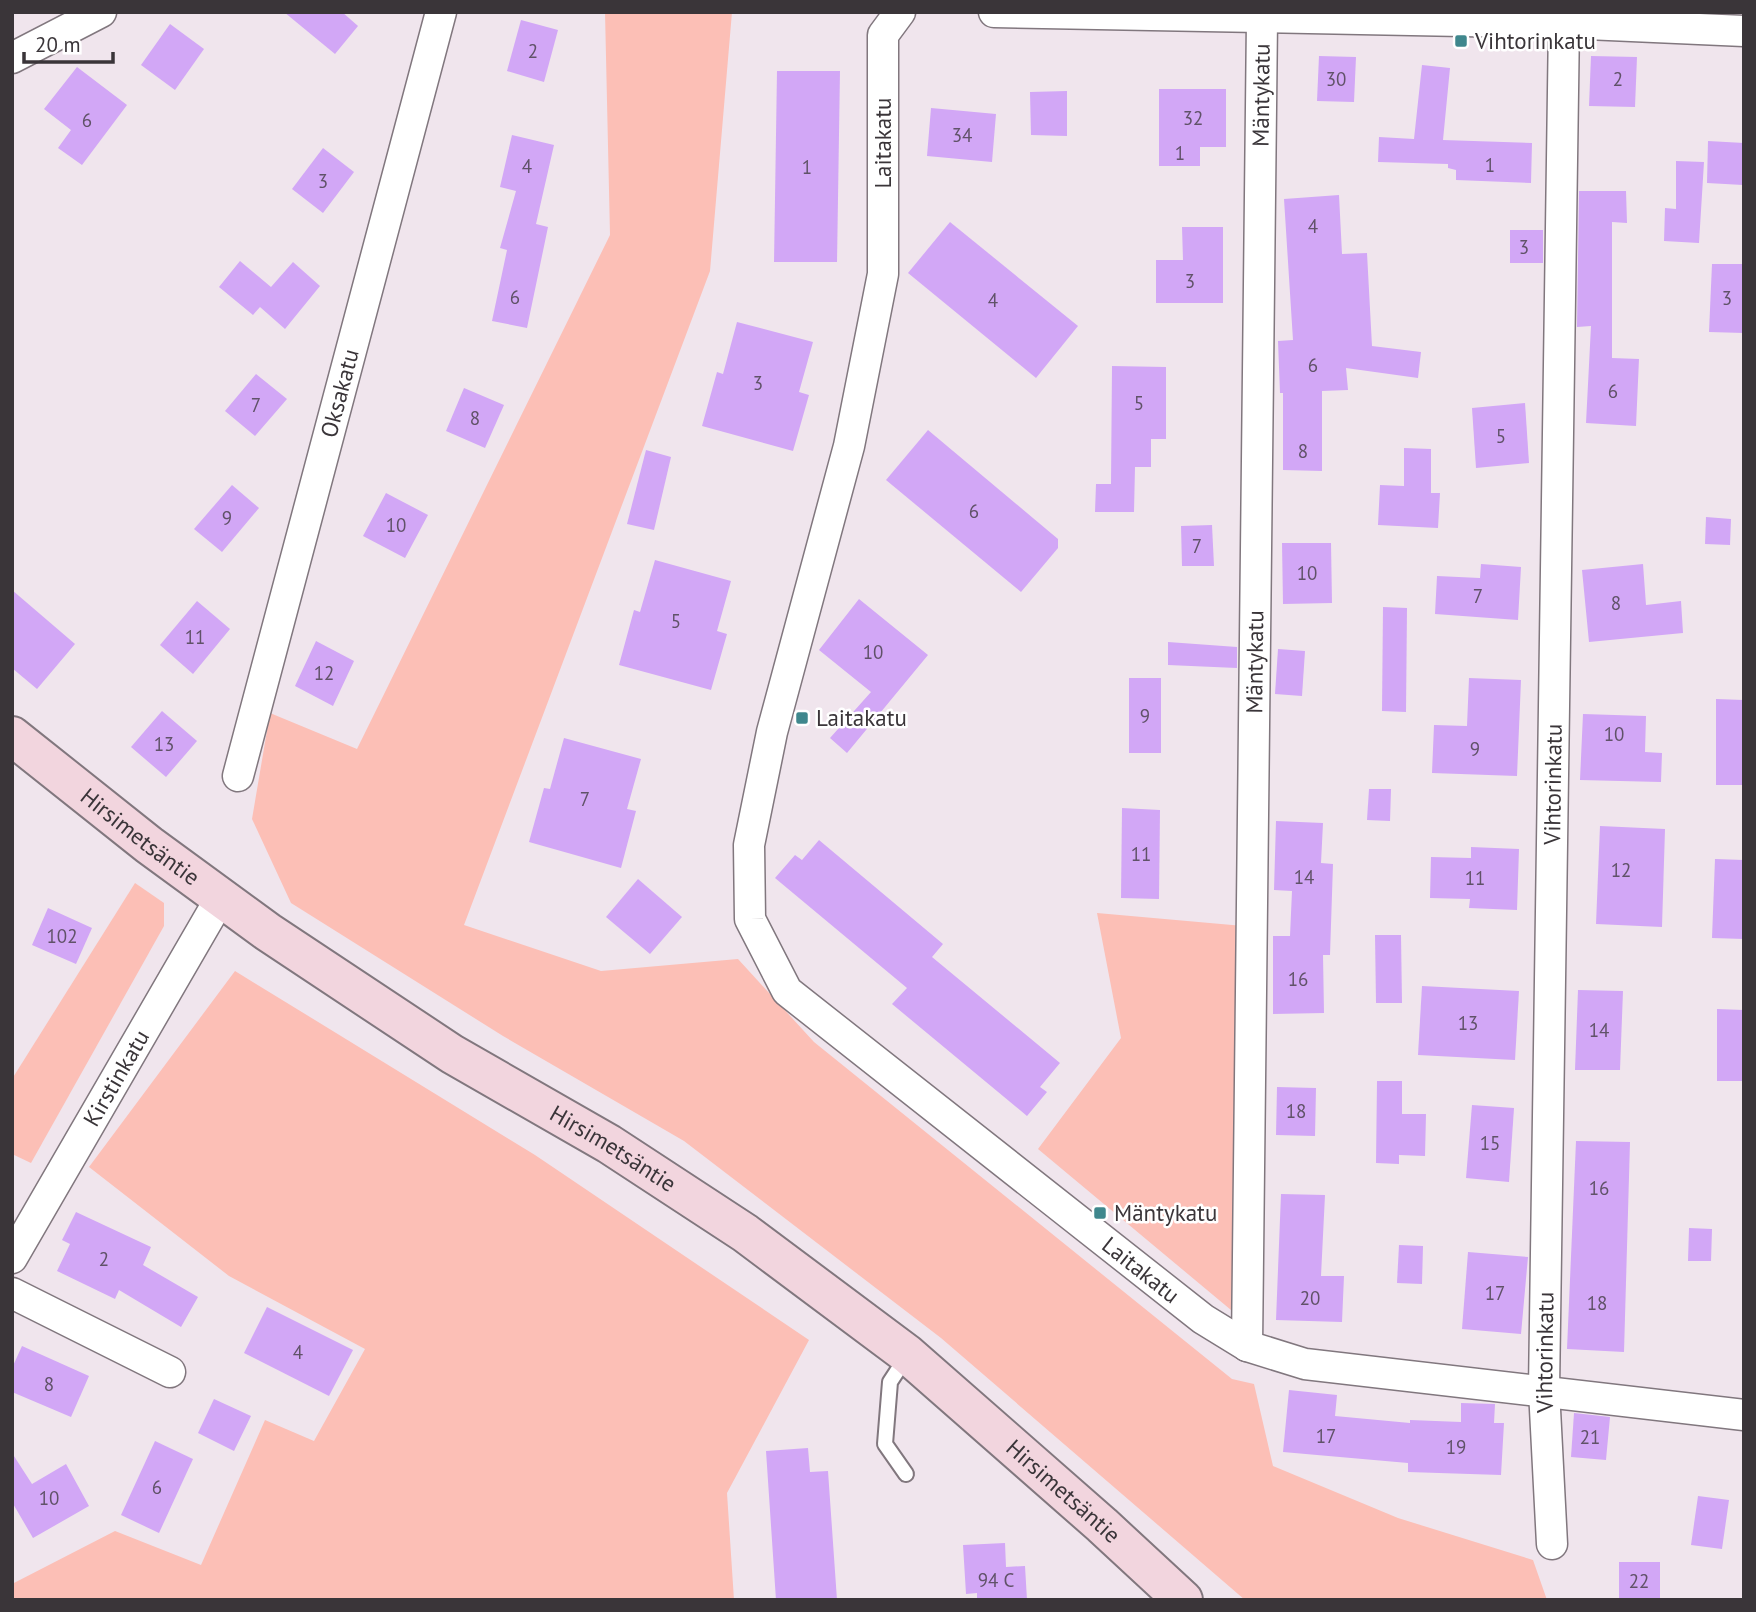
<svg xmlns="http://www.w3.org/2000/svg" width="1756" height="1612" viewBox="0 0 1756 1612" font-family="'PT Sans',sans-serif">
<rect width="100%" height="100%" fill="#f0e5ed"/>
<g fill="#fcbfb6">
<polygon points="605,12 732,12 710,271 464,925 601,971 738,959 814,1042 1232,1379 1254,1384 1273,1466 1398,1518 1533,1560 1547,1600 1245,1600 941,1338 684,1141 503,1036 291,903 252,819 270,713 357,749 610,235"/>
<polygon points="135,883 164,903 164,926 31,1163 12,1154 12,1079"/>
<polygon points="1097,913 1266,928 1255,1330 1038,1149 1121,1038"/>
<polygon points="235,971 535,1155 809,1340 727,1493 734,1600 12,1600 12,1584 115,1531 201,1565 265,1420 314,1441 365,1349 229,1276 89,1167"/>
</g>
<g fill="#d2a7f6">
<polygon points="284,12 342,12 358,26 335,54"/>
<polygon points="521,20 558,30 544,82 507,71"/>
<polygon points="170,24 204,49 175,90 141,65"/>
<polygon points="1319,56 1356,57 1354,102 1317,101"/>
<polygon points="1591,56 1637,57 1635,107 1589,106"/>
<polygon points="1422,65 1450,68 1443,140 1532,143 1531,183 1456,180 1456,170 1448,168 1448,164 1378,162 1379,137 1414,139"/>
<polygon points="77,67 127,105 82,165 58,148 71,130 44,109"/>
<polygon points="777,71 840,71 837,262 774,262"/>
<polygon points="1159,89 1226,89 1226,147 1200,147 1200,166 1159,166"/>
<polygon points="1067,91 1067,136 1031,135 1030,92"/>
<polygon points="931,108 996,114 992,162 927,156"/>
<polygon points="512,135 554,145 536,224 548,227 527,328 492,321 507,250 500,248 516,191 500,187"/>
<polygon points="1708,141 1744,143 1743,185 1707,183"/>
<polygon points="323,148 354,172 323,213 292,189"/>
<polygon points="1676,161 1704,162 1699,243 1664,241 1665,208 1676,209"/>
<polygon points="1579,191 1626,191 1627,223 1612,222 1612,358 1639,359 1636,426 1586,423 1591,326 1577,327"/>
<polygon points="1339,195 1342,254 1367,253 1372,346 1421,352 1418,378 1346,368 1348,390 1322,391 1322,471 1283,470 1283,393 1280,393 1278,341 1293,340 1284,199"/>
<polygon points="950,222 1078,326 1036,378 908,273"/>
<polygon points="1182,227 1223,227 1223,303 1156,303 1156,260 1183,260"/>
<rect x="1510" y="230" width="33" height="33"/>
<polygon points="240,261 271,287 293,262 320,286 285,329 260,307 253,315 219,287"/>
<polygon points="1712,264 1744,264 1744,333 1709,332"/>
<polygon points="737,322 813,342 799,392 809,395 793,451 702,426 717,372 723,374"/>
<polygon points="1112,366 1166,367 1166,439 1151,439 1151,467 1135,467 1134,512 1095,512 1096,484 1111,484"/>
<polygon points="256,374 287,399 255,436 225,411"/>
<polygon points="464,388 504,405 485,448 446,431"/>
<polygon points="1525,403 1529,463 1476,468 1472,408"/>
<polygon points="928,430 1058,539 1058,548 1021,592 886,480"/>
<polygon points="1404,448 1431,449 1431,493 1440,493 1438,528 1378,525 1380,485 1404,486"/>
<polygon points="646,450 671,457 654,530 627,524"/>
<polygon points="232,485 259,508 222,552 194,529"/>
<polygon points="386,493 428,515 405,558 363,536"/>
<polygon points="1706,517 1731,519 1730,545 1705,544"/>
<polygon points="1212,525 1214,566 1182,566 1181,526"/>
<polygon points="1282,543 1331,543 1332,603 1283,604"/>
<polygon points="655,560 731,581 717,631 727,634 711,690 619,665 634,610 640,612"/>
<polygon points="1481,564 1521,567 1518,620 1435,614 1437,576 1480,578"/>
<polygon points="1643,564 1646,605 1681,601 1683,633 1589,642 1582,570"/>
<polygon points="12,590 75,644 37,689 12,668"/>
<polygon points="859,599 928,655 847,753 830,738 871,692 819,650"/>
<polygon points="197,601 230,629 193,674 160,645"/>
<polygon points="1383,607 1407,608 1406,712 1382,711"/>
<polygon points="316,641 354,661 333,706 295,686"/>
<polygon points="1168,642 1237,647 1237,668 1168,665"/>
<polygon points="1278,649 1305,651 1302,696 1275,694"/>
<rect x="1129" y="678" width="32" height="75"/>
<polygon points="1469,678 1521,680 1517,776 1432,773 1434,725 1467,726"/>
<polygon points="1716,699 1744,700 1744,785 1716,785"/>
<polygon points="162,711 197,741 166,777 131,747"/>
<polygon points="1583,714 1646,716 1645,752 1662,753 1661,782 1580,780"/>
<polygon points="564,738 641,759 627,809 636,811 621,868 529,842 544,788 550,789"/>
<polygon points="1369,789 1391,789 1390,821 1367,820"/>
<polygon points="1122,808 1160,810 1159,899 1121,898"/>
<polygon points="1276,821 1323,823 1321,863 1333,864 1330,955 1323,955 1324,1013 1273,1014 1273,936 1290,936 1292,891 1274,890"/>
<polygon points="1600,826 1665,829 1662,927 1596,924"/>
<polygon points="819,840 943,944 932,957 1060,1063 1040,1087 1047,1092 1027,1116 892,1004 907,988 775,878 795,855 802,860"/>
<polygon points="1471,847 1519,849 1517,910 1469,908 1470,899 1430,898 1431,857 1471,858"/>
<polygon points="1715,859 1744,860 1744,939 1712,938"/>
<polygon points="638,879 682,917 650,954 606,917"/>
<polygon points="48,908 92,928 76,964 32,945"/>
<polygon points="1375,935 1401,935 1402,1003 1376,1003"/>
<polygon points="1422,986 1519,991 1515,1060 1418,1055"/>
<polygon points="1578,990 1623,991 1620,1070 1575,1070"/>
<polygon points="1717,1009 1744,1010 1744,1081 1717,1081"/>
<polygon points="1377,1081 1402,1081 1402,1114 1426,1114 1425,1156 1399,1155 1399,1164 1376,1163"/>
<polygon points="1277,1087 1316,1088 1315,1136 1276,1135"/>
<polygon points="1472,1105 1514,1108 1509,1182 1466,1178"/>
<polygon points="1576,1141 1630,1142 1624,1352 1567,1349"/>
<polygon points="1281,1194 1325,1195 1321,1276 1344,1276 1342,1322 1276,1320"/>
<polygon points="76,1212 151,1247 143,1265 198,1297 181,1327 119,1290 115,1299 57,1271 70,1244 62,1240"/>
<polygon points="1689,1228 1712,1229 1711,1261 1688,1261"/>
<polygon points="1399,1245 1423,1246 1422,1284 1397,1283"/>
<polygon points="1468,1252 1528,1257 1521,1334 1462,1329"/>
<polygon points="267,1307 353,1350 329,1396 244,1353"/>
<polygon points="22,1346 89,1376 71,1417 12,1392 12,1368"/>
<polygon points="1289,1390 1337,1395 1335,1416 1410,1423 1410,1420 1461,1422 1461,1403 1495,1404 1494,1423 1504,1423 1501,1475 1408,1472 1408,1463 1283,1452"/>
<polygon points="214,1399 251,1416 234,1451 198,1433"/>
<polygon points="1574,1413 1610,1417 1606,1460 1571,1457"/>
<polygon points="155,1441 193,1459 159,1533 121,1515"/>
<polygon points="808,1448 810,1472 828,1471 837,1600 776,1600 766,1451"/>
<polygon points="12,1453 32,1484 66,1464 89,1506 33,1538 12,1502"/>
<polygon points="1698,1496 1729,1500 1722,1549 1691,1545"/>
<polygon points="1005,1543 1006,1567 1025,1566 1027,1600 977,1600 977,1593 966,1594 963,1545"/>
<rect x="1619" y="1562" width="41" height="38"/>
</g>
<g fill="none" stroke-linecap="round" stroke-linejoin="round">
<g stroke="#81777e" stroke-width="18">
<polyline id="lane" points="906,1474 885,1444 890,1382 907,1356"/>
</g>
<g stroke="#81777e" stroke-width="33">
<g id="street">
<path id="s1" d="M900,12L883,35V274L849,446L772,732L749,845L750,919L787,991L1203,1319L1247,1346L1305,1364L1744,1415"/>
<polyline points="994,12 1564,23 1744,31"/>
<polyline points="12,58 101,12"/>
<path id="s2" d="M238,776L441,12"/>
<path id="s3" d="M12,1258L220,899"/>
<polyline points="12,1293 170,1372"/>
<path id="s4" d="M1247,1346L1262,19"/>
<path id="s5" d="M1552,1544L1544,1390L1564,23"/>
</g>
</g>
<g stroke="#81777e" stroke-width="42">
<g id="secondary">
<path id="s6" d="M12,736L149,845L268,932L452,1054L609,1144L745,1233L907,1354L1102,1525L1183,1600"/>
</g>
</g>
<use href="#lane" stroke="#fff" stroke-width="14"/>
<use href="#street" stroke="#fff" stroke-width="30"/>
<use href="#secondary" stroke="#f2d5de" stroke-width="38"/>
</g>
<g fill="#3f878d" stroke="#fff" stroke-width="2.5">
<rect x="1454" y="34" width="14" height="14" rx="3.5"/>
<rect x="795" y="711" width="14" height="14" rx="3.5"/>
<rect x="1093" y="1206" width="14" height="14" rx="3.5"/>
</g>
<g text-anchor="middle" stroke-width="5" stroke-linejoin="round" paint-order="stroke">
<g font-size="19" fill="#605268">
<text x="533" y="58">2</text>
<text x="1336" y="86">30</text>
<text x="1618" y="86">2</text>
<text x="1193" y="125">32</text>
<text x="87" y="127">6</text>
<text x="962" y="142">34</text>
<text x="1180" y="160">1</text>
<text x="1490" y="172">1</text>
<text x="527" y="173">4</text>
<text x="807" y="174">1</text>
<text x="323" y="188">3</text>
<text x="1313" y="233">4</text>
<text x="1524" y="254">3</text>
<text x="1190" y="288">3</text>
<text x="515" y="304">6</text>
<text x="1727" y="305">3</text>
<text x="993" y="307">4</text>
<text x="1313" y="372">6</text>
<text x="758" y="390">3</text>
<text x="1613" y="398">6</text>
<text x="1139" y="410">5</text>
<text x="256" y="412">7</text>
<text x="475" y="425">8</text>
<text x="1501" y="443">5</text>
<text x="1303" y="458">8</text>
<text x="974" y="518">6</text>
<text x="227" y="525">9</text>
<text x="396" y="532">10</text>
<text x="1197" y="553">7</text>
<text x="1307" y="580">10</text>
<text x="1478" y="603">7</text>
<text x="1616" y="610">8</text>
<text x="676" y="628">5</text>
<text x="195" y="644">11</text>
<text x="873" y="659">10</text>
<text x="324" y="680">12</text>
<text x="1145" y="723">9</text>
<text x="1614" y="741">10</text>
<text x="164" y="751">13</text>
<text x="1475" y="756">9</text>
<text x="585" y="806">7</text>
<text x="1141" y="861">11</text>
<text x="1621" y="877">12</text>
<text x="1304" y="884">14</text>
<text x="1475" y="885">11</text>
<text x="62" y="943">102</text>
<text x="1298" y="986">16</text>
<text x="1468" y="1030">13</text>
<text x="1599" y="1037">14</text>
<text x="1296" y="1118">18</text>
<text x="1490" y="1150">15</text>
<text x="1599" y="1195">16</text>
<text x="104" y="1266">2</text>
<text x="1495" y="1300">17</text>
<text x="1310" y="1305">20</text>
<text x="1597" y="1310">18</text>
<text x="298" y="1359">4</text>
<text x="49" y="1391">8</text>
<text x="1326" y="1443">17</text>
<text x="1590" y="1444">21</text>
<text x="1456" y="1454">19</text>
<text x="157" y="1494">6</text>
<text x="49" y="1505">10</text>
<text x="996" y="1587">94 C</text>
<text x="1639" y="1588">22</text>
</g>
<g font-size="23" fill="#3a3539" stroke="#fff" text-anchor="start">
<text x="1475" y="49">Vihtorinkatu</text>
<text x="816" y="726">Laitakatu</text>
<text x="1114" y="1221">Mäntykatu</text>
</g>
<g font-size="23" fill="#3a3539" stroke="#fff">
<text dy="8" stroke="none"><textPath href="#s4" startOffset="1251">Mäntykatu</textPath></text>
<text transform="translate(883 143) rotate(-90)" y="8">Laitakatu</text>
<text dy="8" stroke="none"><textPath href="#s2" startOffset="396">Oksakatu</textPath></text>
<text dy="8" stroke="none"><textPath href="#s4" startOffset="684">Mäntykatu</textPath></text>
<text dy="8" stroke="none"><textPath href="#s5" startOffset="760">Vihtorinkatu</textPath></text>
<text dy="8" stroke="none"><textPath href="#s6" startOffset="163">Hirsimetsäntie</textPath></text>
<text dy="8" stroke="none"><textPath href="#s3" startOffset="208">Kirstinkatu</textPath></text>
<text dy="8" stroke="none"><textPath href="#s6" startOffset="730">Hirsimetsäntie</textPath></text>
<text dy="8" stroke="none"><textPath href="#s1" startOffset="1460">Laitakatu</textPath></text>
<text dy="8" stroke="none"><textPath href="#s5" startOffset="192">Vihtorinkatu</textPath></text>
<text dy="8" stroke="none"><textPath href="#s6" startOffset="1297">Hirsimetsäntie</textPath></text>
</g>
</g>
<rect width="1756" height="1612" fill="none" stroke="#3a3539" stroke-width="28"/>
<path d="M24 52v10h89v-10" fill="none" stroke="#3a3539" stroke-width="3.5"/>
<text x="35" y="52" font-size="21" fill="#3a3539" stroke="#ffffff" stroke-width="5" paint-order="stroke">20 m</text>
</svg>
